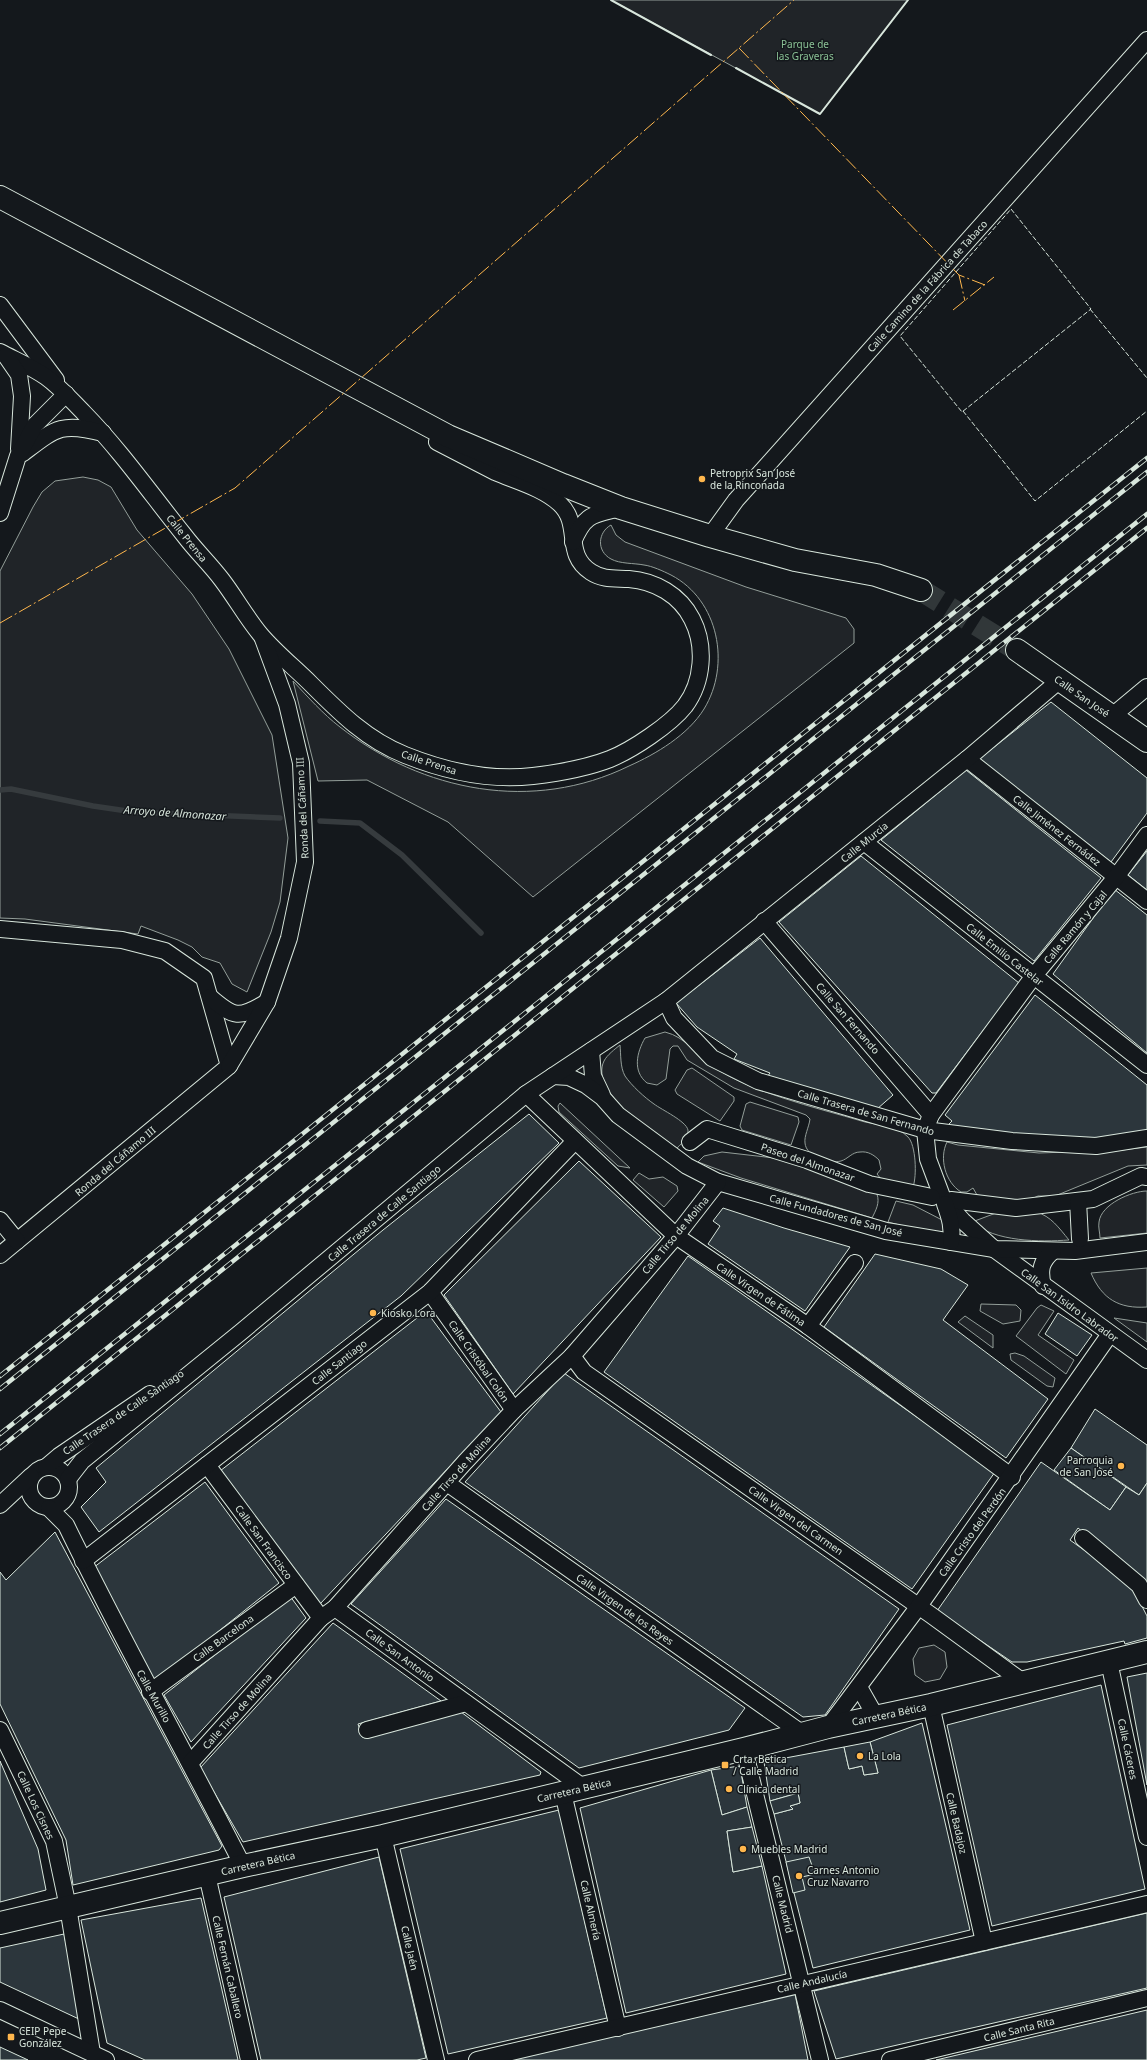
<svg xmlns="http://www.w3.org/2000/svg" width="1147" height="2060" viewBox="0 0 1147 2060" font-family="'Noto Sans',sans-serif">
<rect width="100%" height="100%" fill="#14181c"/>
<g fill="#202428" stroke="#939e99">
<polygon points="611,0 908,0 820,114"/>
<polygon points="83,477 98,480 111,487 137,530 192,594 229,649 272,735 288,838 280,902 271,932 247,992 232,984 220,963 202,957 192,947 178,940 141,926 138,934 25,919 0,918 0,571 33,507 42,492 55,481"/>
<path d="M611,525L616,535L625,542L746,587L846,618L854,629V643L533,897L448,822L367,780L318,781L293,681C308,697 323,714 340,727C423,792 533,813 629,766C656,754 688,735 704,709C731,665 719,600 671,575C663,571 652,566 644,565C634,563 620,564 611,559C596,551 598,532 611,525Z"/>
<path d="M665,1032C686,1037 696,1055 714,1067C734,1081 759,1090 783,1098C810,1107 838,1114 865,1122C878,1125 898,1126 908,1137C916,1145 917,1176 913,1187L881,1179L877,1174L881,1169L879,1160C874,1155 868,1151 860,1152C852,1152 848,1159 841,1161C830,1164 806,1157 805,1143C804,1136 809,1127 810,1119L806,1115L734,1088L687,1060L678,1046H673L670,1049L666,1079L657,1085L647,1083C632,1071 637,1052 645,1038Z"/>
<path d="M620,1045C621,1055 620,1067 625,1076C632,1086 644,1097 654,1104C662,1110 686,1121 688,1130C689,1138 680,1145 675,1150C655,1135 589,1092 604,1061C607,1055 615,1049 620,1045Z"/>
<polygon points="692,1068 734,1097 734,1101 720,1121 677,1094 675,1090 687,1070"/>
<polygon points="750,1102 798,1117 799,1122 791,1145 742,1130 740,1126 746,1104"/>
<polygon points="560,1103 630,1168 618,1166 559,1112 558,1106"/>
<path d="M947,1142L958,1145L1039,1153L1122,1150L1147,1147V1165L1128,1166L1055,1196H1038L1027,1201L983,1198L977,1195L973,1188L967,1192H961C945,1182 939,1158 947,1142Z"/>
<path d="M722,1152L783,1159L877,1194C880,1203 876,1210 872,1218L741,1178L698,1162L704,1156Z"/>
<polygon points="639,1173 649,1179 663,1177 677,1186 678,1191 664,1207 633,1180"/>
<path d="M1147,1191V1233L1100,1238C1100,1233 1098,1227 1099,1222C1101,1204 1132,1191 1147,1191Z"/>
<polygon points="896,1201 913,1205 944,1221 946,1229 943,1233 911,1228 888,1222"/>
<path d="M1036,1212C1051,1216 1059,1228 1069,1240C1040,1242 995,1242 972,1222L996,1213Z"/>
<path d="M1147,1268V1307C1119,1309 1102,1299 1091,1273Z"/>
<polygon points="981,1304 1016,1305 1021,1310 1020,1321 1003,1324 980,1311"/>
<polygon points="1041,1305 1054,1311 1038,1335 1074,1360 1066,1374 1016,1336 1037,1308"/>
<polygon points="965,1316 993,1335 993,1348 958,1322"/>
<polygon points="1114,1318 1147,1323 1147,1342"/>
<polygon points="1015,1353 1024,1356 1055,1378 1053,1387 1047,1386 1011,1360 1010,1354"/>
<polygon points="934,1645 945,1652 947,1667 940,1679 925,1682 915,1675 913,1659 919,1648"/>
</g>
<g fill="none" stroke-linecap="round" stroke-linejoin="round">
<g stroke="#363b3e" stroke-width="5.5">
<polyline points="0,790 11,789 93,806 134,812 280,818"/>
<polyline points="320,821 360,823 402,855 481,933"/>
</g>
</g>
<g fill="#2c363c" stroke="#d8e6dc">
<polygon points="1051,702 1147,778 1147,813 1111,862 979,759"/>
<polygon points="966,770 1101,878 1034,961 881,840"/>
<polygon points="1147,851 1147,890 1128,875"/>
<polygon points="861,856 1019,983 936,1093 932,1093 779,922"/>
<polygon points="1114,889 1147,915 1147,1053 1053,974"/>
<polygon points="760,938 893,1095 877,1109 767,1077 770,1073 734,1059 737,1054 697,1027 676,1003"/>
<polygon points="1035,995 1147,1085 1147,1130 1096,1139 1038,1139 947,1126 952,1121 945,1115"/>
<polygon points="529,1114 559,1143 401,1296 99,1532 81,1507 106,1482 96,1468 383,1230"/>
<polygon points="579,1161 661,1237 513,1394 444,1295"/>
<polygon points="723,1208 784,1228 850,1247 805,1311 708,1244 720,1226 713,1221"/>
<polygon points="875,1254 941,1269 968,1285 943,1320 1048,1399 1006,1458 824,1327"/>
<polygon points="688,1256 995,1472 912,1589 604,1372"/>
<polygon points="426,1311 501,1412 320,1604 220,1471"/>
<polygon points="1058,1313 1092,1335 1077,1356 1045,1334"/>
<polygon points="564,1373 899,1609 825,1715 803,1717 465,1482"/>
<polygon points="1095,1409 1147,1445 1147,1483 1139,1495 1071,1448"/>
<polygon points="1071,1448 1126,1487 1110,1510 1054,1470"/>
<polygon points="1041,1462 1110,1510 1126,1487 1139,1495 1147,1483 1147,1585 1078,1528 1070,1540 1130,1583 1147,1616 1147,1638 1125,1644 1124,1641 1027,1662 1012,1662 937,1611"/>
<polygon points="205,1482 279,1583 155,1682 93,1568"/>
<polygon points="446,1499 745,1708 729,1730 579,1768 351,1604"/>
<polygon points="55,1532 222,1846 219,1850 73,1885 66,1840 0,1704 0,1572 6,1580"/>
<polygon points="290,1596 306,1618 191,1742 164,1695"/>
<polygon points="333,1623 441,1701 358,1724 362,1737 461,1712 541,1772 540,1775 243,1842 200,1768"/>
<polygon points="1147,1673 1147,1785 1127,1677"/>
<polygon points="1101,1685 1145,1889 992,1926 947,1725"/>
<polygon points="922,1723 970,1930 813,1968 774,1814 793,1809 790,1806 800,1803 798,1793 770,1801 764,1762 844,1747 849,1769 862,1766 864,1775 878,1773 870,1742"/>
<polygon points="870,1742 878,1773 864,1775 862,1766 849,1769 844,1747"/>
<polygon points="0,1761 38,1849 46,1890 0,1902"/>
<polygon points="740,1766 747,1807 722,1815 711,1770"/>
<polygon points="711,1770 722,1815 747,1807 752,1827 727,1831 733,1872 762,1866 786,1974 626,2013 580,1808"/>
<polygon points="798,1793 800,1803 790,1806 793,1809 774,1814 770,1801"/>
<polygon points="559,1810 607,2018 448,2054 400,1849"/>
<polygon points="752,1827 762,1866 733,1872 727,1831"/>
<polygon points="379,1857 426,2058 417,2060 261,2060 224,1897"/>
<polygon points="809,1857 815,1874 802,1877 805,1890 793,1893 786,1862"/>
<polygon points="201,1898 238,2060 145,2060 107,2043 81,1920"/>
<polygon points="1147,1913 1147,1988 836,2059 814,1991"/>
<polygon points="64,1934 81,2020 0,1982 0,1948"/>
<polygon points="795,1994 808,2060 511,2060"/>
<polygon points="1147,2010 1147,2060 936,2060"/>
<polygon points="0,2047 28,2060 0,2060"/>
</g>
<g fill="none" stroke-linecap="round" stroke-linejoin="round">
<polyline stroke="#313739" stroke-width="22" stroke-dasharray="22 11" stroke-linecap="butt" points="921,590 1017,650"/>
<g stroke="#d8e6dc" stroke-width="18">
<g id="street">
<polyline points="0,305 56,380"/>
<path d="M0,352C15,360 32,367 46,377C60,387 72,401 84,413C121,451 151,494 184,535C196,551 210,564 222,580C235,597 246,617 260,634C275,652 295,668 311,684C340,713 367,740 405,755C445,771 490,781 533,776C558,773 587,768 610,759C632,750 670,725 685,706C703,682 706,646 692,619C680,595 655,581 629,579C616,578 603,580 591,572C563,554 582,525 560,504C543,488 516,481 495,472C476,462 456,452 437,442"/>
<polyline points="6,356 19,375 22,396 19,449"/>
<path d="M23,453C56,428 61,422 103,433"/>
<polyline points="0,513 18,456 35,425 66,394"/>
<polyline points="710,536 736,500 1147,40"/>
<path d="M573,542C585,513 593,515 621,508"/>
<polyline points="1111,717 1147,687"/>
<polyline points="967,759 1147,901"/>
<polyline points="1147,835 1116,877 1033,977 931,1115 925,1130 928,1159 943,1199 963,1221 994,1249 1147,1360"/>
<polyline points="864,842 1147,1065"/>
<polyline points="764,921 931,1115"/>
<polyline points="0,929 122,940 165,951 204,978 229,1066 0,1255"/>
<path d="M210,997C234,1018 239,1019 267,1002"/>
<polyline points="666,1001 674,1018 712,1058 758,1081 925,1130 1012,1141 1096,1146 1147,1138"/>
<polyline points="591,1051 593,1076 602,1095"/>
<polyline points="229,1066 267,1002 289,938 305,862 301,763 287,704 263,639"/>
<polyline points="553,1076 569,1077 586,1085 602,1097 618,1115 687,1166 718,1182 886,1231 994,1249 1075,1251 1147,1242"/>
<polyline points="526,1094 676,1236 808,1326 1012,1477"/>
<polyline points="690,1142 707,1129 807,1160 869,1184 932,1197"/>
<polyline points="951,1200 1016,1208 1093,1199 1141,1176 1147,1177"/>
<polyline points="1078,1201 1080,1239"/>
<path d="M945,1204C950,1218 953,1228 951,1242"/>
<polyline points="0,1220 17,1241"/>
<path d="M1043,1286C1039,1270 1041,1261 1053,1251"/>
<polyline points="430,1292 514,1410"/>
<polyline points="808,1326 855,1263"/>
<polyline points="572,1356 584,1372 931,1615 1023,1682"/>
<polyline points="207,1465 321,1618"/>
<circle cx="49" cy="1487" r="20"/>
<polyline points="46,1467 59,1456 150,1394"/>
<polyline points="68,1479 82,1461 241,1332 526,1094 666,1001 967,759 1060,680"/>
<polyline points="447,1483 803,1734"/>
<polyline points="0,1505 31,1476"/>
<path d="M49,1508L66,1525C122,1640 185,1752 243,1866"/>
<polyline points="1083,1538 1139,1585 1147,1600"/>
<polyline points="83,1561 430,1292 575,1141"/>
<polyline points="335,1608 584,1788"/>
<polyline points="1109,1662 1147,1837"/>
<polyline points="859,1687 876,1717"/>
<polyline points="150,1692 296,1585"/>
<polyline points="931,1705 984,1942"/>
<polyline points="828,1727 919,1606 1110,1334"/>
<polyline points="0,1730 54,1841 68,1907 92,2053"/>
<polyline points="367,1730 466,1703"/>
<polyline points="744,1749 820,2060"/>
<polyline points="191,1762 321,1618 335,1608 465,1462 514,1410 572,1356 676,1236 718,1182"/>
<polyline points="563,1793 618,2028"/>
<polyline points="383,1836 436,2060"/>
<polyline points="207,1875 249,2060"/>
<polyline points="0,2010 106,2060"/>
<polyline points="477,2060 1147,1904"/>
<polyline points="890,2060 1147,1998"/>
</g>
</g>
<g stroke="#d8e6dc" stroke-width="24">
<g id="secondary">
<polyline points="0,197 448,436 563,485 621,508 710,536 795,560 876,575 921,590"/>
<polyline points="1017,650 1147,741"/>
<polyline points="0,1923 243,1866 383,1836 744,1749 828,1727 931,1705 1147,1652"/>
</g>
</g>
<use href="#street" stroke="#14181c" stroke-width="16"/>
<use href="#secondary" stroke="#14181c" stroke-width="22"/>
<g stroke="#d8e6dc" stroke-width="4.5">
<g id="rail">
<polyline points="0,1376 1147,458"/>
<polyline points="0,1389 1147,472"/>
<polyline points="0,1434 1147,514"/>
<polyline points="0,1448 1147,528"/>
</g>
</g>
<use href="#rail" stroke="#14181c" stroke-width="3" stroke-dasharray="9" stroke-linecap="butt"/>
<g stroke="#d8e6dc" stroke-width="1" stroke-dasharray="5 2" stroke-linecap="butt">
<polygon points="1011,209 1091,309 962,412 900,336"/>
<polyline points="1090,309 1147,378"/>
<polyline points="963,411 1035,501 1147,411"/>
</g>
<g stroke="#d8e6dc" stroke-width="2">
<polyline points="611,0 711,55"/>
<polyline points="736,68 820,114 908,0"/>
</g>
<g stroke="#ffb74d" stroke-width="1" stroke-dasharray="14 3 2 3" stroke-linecap="butt">
<polyline points="739,48 959,275 985,285"/>
<polyline points="959,275 965,301"/>
<polyline points="953,310 994,277"/>
<polyline points="0,623 235,488 794,0"/>
</g>
</g>
<g fill="#ffb74d" stroke="#14181c" stroke-width="1.5">
<circle cx="702" cy="479" r="4"/>
<circle cx="373" cy="1313" r="4"/>
<circle cx="1121" cy="1466" r="4"/>
<circle cx="860" cy="1756" r="4"/>
<rect x="721" y="1761" width="8" height="8" rx="2"/>
<circle cx="729" cy="1789" r="4"/>
<circle cx="743" cy="1849" r="4"/>
<circle cx="799" cy="1876" r="4"/>
<rect x="7" y="2033" width="8" height="8" rx="2"/>
</g>
<g text-anchor="middle" stroke-width="3" stroke-linejoin="round" paint-order="stroke">
<g font-size="10" fill="#8ac095" stroke="#14181c">
<text x="805" y="48">Parque de<tspan x="805" dy="12">las Graveras</tspan></text>
</g>
<g font-size="10" fill="#d8e6dc" stroke="#14181c">
<text transform="translate(927 286) rotate(-48)" y="4">Calle Camino de la Fábrica de Tabaco</text>
<text transform="translate(187 538) rotate(51)" y="4">Calle Prensa</text>
<text transform="translate(1082 696) rotate(35)" y="4">Calle San José</text>
<text transform="translate(429 762) rotate(18)" y="4">Calle Prensa</text>
<text transform="translate(302 808) rotate(-93)" y="4">Ronda del Cáñamo III</text>
<text transform="translate(1057 830) rotate(38)" y="4">Calle Jiménez Fernádez</text>
<text transform="translate(864 842) rotate(-39)" y="4">Calle Murcia</text>
<text transform="translate(1075 927) rotate(-50)" y="4">Calle Ramón y Cajal</text>
<text transform="translate(1005 954) rotate(38)" y="4">Calle Emilio Castelar</text>
<text transform="translate(848 1018) rotate(49)" y="4">Calle San Fernando</text>
<text transform="translate(866 1112) rotate(16)" y="4">Calle Trasera de San Fernando</text>
<text transform="translate(115 1161) rotate(-40)" y="4">Ronda del Cáñamo III</text>
<text transform="translate(808 1162) rotate(19)" y="4">Paseo del Almonazar</text>
<text transform="translate(384 1213) rotate(-40)" y="4">Calle Trasera de Calle Santiago</text>
<text transform="translate(836 1215) rotate(15)" y="4">Calle Fundadores de San José</text>
<text transform="translate(675 1235) rotate(-50)" y="4">Calle Tirso de Molina</text>
<text transform="translate(761 1294) rotate(34)" y="4">Calle Virgen de Fátima</text>
<text transform="translate(1070 1305) rotate(36)" y="4">Calle San Isidro Labrador</text>
<text transform="translate(479 1361) rotate(55)" y="4">Calle Cristóbal Colón</text>
<text transform="translate(339 1362) rotate(-38)" y="4">Calle Santiago</text>
<text transform="translate(123 1412) rotate(-34)" y="4">Calle Trasera de Calle Santiago</text>
<text transform="translate(456 1473) rotate(-48)" y="4">Calle Tirso de Molina</text>
<text transform="translate(796 1520) rotate(35)" y="4">Calle Virgen del Carmen</text>
<text transform="translate(972 1532) rotate(-54)" y="4">Calle Cristo del Perdón</text>
<text transform="translate(264 1542) rotate(54)" y="4">Calle San Francisco</text>
<text transform="translate(625 1609) rotate(35)" y="4">Calle Virgen de los Reyes</text>
<text transform="translate(223 1638) rotate(-36)" y="4">Calle Barcelona</text>
<text transform="translate(400 1655) rotate(36)" y="4">Calle San Antonio</text>
<text transform="translate(154 1696) rotate(61)" y="4">Calle Murillo</text>
<text transform="translate(237 1711) rotate(-48)" y="4">Calle Tirso de Molina</text>
<text transform="translate(889 1714) rotate(-12)" y="4">Carretera Bética</text>
<text transform="translate(1128 1749) rotate(78)" y="4">Calle Cáceres</text>
<text transform="translate(574 1790) rotate(-13)" y="4">Carretera Bética</text>
<text transform="translate(36 1805) rotate(65)" y="4">Calle Los Cisnes</text>
<text transform="translate(957 1823) rotate(77)" y="4">Calle Badajoz</text>
<text transform="translate(258 1863) rotate(-13)" y="4">Carretera Bética</text>
<text transform="translate(783 1904) rotate(76)" y="4">Calle Madrid</text>
<text transform="translate(591 1910) rotate(77)" y="4">Calle Almería</text>
<text transform="translate(410 1948) rotate(77)" y="4">Calle Jaén</text>
<text transform="translate(228 1967) rotate(77)" y="4">Calle Fernán Caballero</text>
<text transform="translate(812 1981) rotate(-13)" y="4">Calle Andalucía</text>
<text transform="translate(1019 2029) rotate(-14)" y="4">Calle Santa Rita</text>
</g>
<g font-size="10" fill="#d8e6dc" stroke="#14181c" text-anchor="start">
<text x="710" y="477">Petroprix San José<tspan x="710" dy="12">de la Rinconada</tspan></text>
<text x="381" y="1317">Kiosko Lora</text>
<text x="1113" y="1464" text-anchor="end">Parroquia<tspan x="1113" dy="12">de San José</tspan></text>
<text x="868" y="1760">La Lola</text>
<text x="733" y="1763">Crta. Betica<tspan x="733" dy="12">/ Calle Madrid</tspan></text>
<text x="737" y="1793">Clínica dental</text>
<text x="751" y="1853">Muebles Madrid</text>
<text x="807" y="1874">Carnes Antonio<tspan x="807" dy="12">Cruz Navarro</tspan></text>
<text x="19" y="2035">CEIP Pepe<tspan x="19" dy="12">González</tspan></text>
</g>
<g font-size="11" font-style="italic" fill="#d8e6dc" stroke="#14181c">
<text transform="translate(175 813) rotate(4)" y="4">Arroyo de Almonazar</text>
</g>
</g>
</svg>
